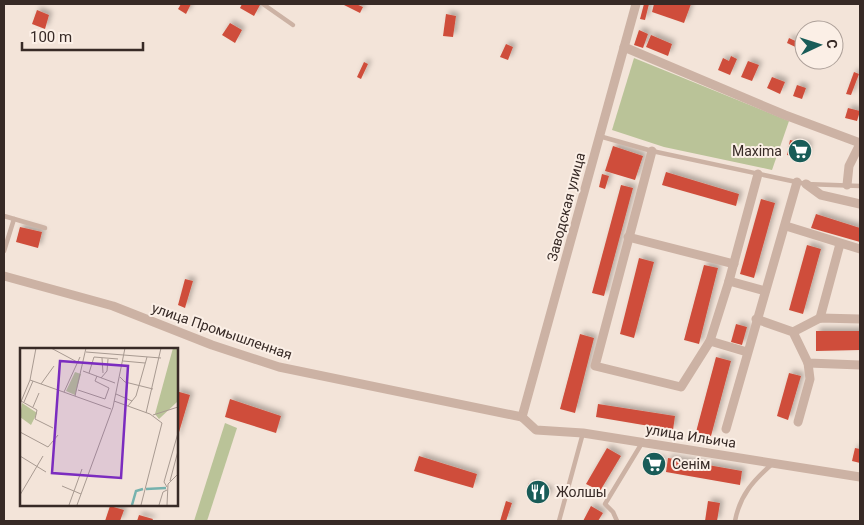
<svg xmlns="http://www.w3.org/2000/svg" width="864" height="525" viewBox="0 0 864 525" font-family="Roboto,sans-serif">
<defs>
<filter id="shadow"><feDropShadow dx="3.5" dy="-3.5" stdDeviation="2.5" flood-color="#0004"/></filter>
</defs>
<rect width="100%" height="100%" fill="#f3e4d9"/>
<g fill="#bac398">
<polygon points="634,58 789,121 772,170 664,147 612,130"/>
<polygon points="225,423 237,428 207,521 194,521"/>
</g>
<g fill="#cf4e3b" filter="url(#shadow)">
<polygon points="181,4 191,4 186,14 178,9"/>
<polygon points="242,4 258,4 260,5 254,16 240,8"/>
<polygon points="342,4 356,4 363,7 360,13"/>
<polygon points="644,4 649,4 645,20 640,19"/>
<polygon points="654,4 691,4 684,23 652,12"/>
<polygon points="37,10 49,15 45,29 32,24"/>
<polygon points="446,14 456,16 453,37 443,36"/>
<polygon points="230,23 242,30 235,43 222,35"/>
<polygon points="639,30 648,34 643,48 634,45"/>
<polygon points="651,35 672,44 668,56 646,47"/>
<polygon points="789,38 804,45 804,51 787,43"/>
<polygon points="506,44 513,47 508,60 500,57"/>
<polygon points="731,56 737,59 730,75 718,70 723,58 729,61"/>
<polygon points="748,61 759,65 752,81 741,77"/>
<polygon points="364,62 368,64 361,79 357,77"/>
<polygon points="854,72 859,74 851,95 846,94"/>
<polygon points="772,77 785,82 780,94 767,88"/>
<polygon points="797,85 806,88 802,99 793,96"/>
<polygon points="848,108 860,111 857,121 845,118"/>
<polygon points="790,140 809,144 806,159 787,155"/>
<polygon points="613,146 643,156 635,180 605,171"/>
<polygon points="666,172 739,194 736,206 662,185"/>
<polygon points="602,174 609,176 605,189 599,187"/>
<polygon points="621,185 633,188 604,296 592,293"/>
<polygon points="761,199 775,203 754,278 740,274"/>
<polygon points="816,214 860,228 860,242 811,228"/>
<polygon points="20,227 42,232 38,248 16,242"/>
<polygon points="807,245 821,249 803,314 789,310"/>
<polygon points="639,258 654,262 634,338 620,334"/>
<polygon points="704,265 718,268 699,344 684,340"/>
<polygon points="185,279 193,281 185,308 178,305"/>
<polygon points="736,324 747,327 742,345 731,342"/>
<polygon points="816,331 860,331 860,350 816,351"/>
<polygon points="580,334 594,338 575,413 560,409"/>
<polygon points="716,357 731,361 711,436 696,432"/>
<polygon points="789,373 801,376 788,420 777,416"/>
<polygon points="176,391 190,395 177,439 176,439"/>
<polygon points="230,399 281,416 276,433 225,417"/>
<polygon points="598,404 675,416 673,430 596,417"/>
<polygon points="607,448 621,456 600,491 586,484"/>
<polygon points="855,448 860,449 860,463 852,461"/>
<polygon points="419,456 477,474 473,488 414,471"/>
<polygon points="647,458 663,460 661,473 645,470"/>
<polygon points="668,458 742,471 740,485 666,472"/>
<polygon points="529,483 550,490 547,498 526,492"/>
<polygon points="506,501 512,503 506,521 500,521"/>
<polygon points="708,501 720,503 717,521 705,521"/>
<polygon points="110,506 124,510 120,521 105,521"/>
<polygon points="591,506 603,513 598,521 583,521"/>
<polygon points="139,515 153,519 152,521 137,521"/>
</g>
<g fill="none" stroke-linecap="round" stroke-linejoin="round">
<g stroke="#ccb2a4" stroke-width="4.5">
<polyline points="263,4 293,25"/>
<polyline points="599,136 652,151 787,180 806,184 860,186"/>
<polyline points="4,216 45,228"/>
<polyline points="4,251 14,219"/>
<polyline points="559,521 583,433"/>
<polyline points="617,521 613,512 605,504 642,443"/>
<path d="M735,521C740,495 753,481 772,464"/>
</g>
<g stroke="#ccb2a4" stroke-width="9">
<polyline points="624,47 785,115 860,143"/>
<polyline points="652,151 595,366 681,387 710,341 729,281 765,291"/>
<polyline points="806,184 821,195 860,204"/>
<polyline points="847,185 849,166 860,144"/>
<polyline points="786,226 860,249"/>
<polyline points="628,237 734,264"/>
<polyline points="4,276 113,306 212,345 279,367 522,417"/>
<polyline points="729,281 758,174"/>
<polyline points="820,318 840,244"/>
<polyline points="756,319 793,332 808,363 860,365"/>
<polyline points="793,332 820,318 860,319"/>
<polyline points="710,341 747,352"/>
<polyline points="522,417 636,4"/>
<polyline points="522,417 536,430 583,433 860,477"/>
<polyline points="798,422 810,379 808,363"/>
<polyline points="726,429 797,182"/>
</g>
</g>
<defs>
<g id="supermarket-disc" transform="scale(1.25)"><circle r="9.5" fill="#195c58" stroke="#fbefe6"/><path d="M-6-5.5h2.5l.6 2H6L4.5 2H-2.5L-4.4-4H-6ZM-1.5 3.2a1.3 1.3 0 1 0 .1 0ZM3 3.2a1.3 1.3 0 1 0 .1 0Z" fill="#fff"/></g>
<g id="restaurant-disc" transform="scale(1.25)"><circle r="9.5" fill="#195c58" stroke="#fbefe6"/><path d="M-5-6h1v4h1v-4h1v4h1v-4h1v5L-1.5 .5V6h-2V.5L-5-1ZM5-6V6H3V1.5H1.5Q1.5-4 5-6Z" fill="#fff"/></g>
</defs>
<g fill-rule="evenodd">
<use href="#supermarket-disc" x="800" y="151"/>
<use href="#supermarket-disc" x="654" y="464"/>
<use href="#restaurant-disc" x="538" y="492"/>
</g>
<g text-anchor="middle" stroke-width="4" stroke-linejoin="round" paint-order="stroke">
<g font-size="14" fill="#372a26" stroke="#fbefe6" text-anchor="start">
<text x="782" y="156" text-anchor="end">Maxima</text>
<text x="672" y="469">Сенiм</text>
<text x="556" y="497">Жолшы</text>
</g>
<g font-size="14" fill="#372a26" stroke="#fbefe6">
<text transform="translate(566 207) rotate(-75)" y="5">Заводская улица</text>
<text transform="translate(222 331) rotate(19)" y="5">улица Промышленная</text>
<text transform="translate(691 436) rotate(9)" y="5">улица Ильича</text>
</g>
</g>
<g transform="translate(20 348)">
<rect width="158" height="158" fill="#f3e4d9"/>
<path d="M153,0H157V54L139,71L135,66ZM55,24L61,26L55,47L46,43ZM2,55L17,65L11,77L0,69Z" fill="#bac398"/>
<path fill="none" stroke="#76b2ae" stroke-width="2.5" d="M126,141L146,140M112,157L116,143L123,141"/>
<path fill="none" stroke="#a89a91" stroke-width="1" d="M31,0L59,15M66,4L141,10M82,10L83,25M103,13L125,15M63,23L95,35M69,25L74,9L98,11M100,29L105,34L133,41M81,30L87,23L88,11M10,32L91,61M21,36L34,18M58,42L85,51L89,40L75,33L77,28M44,44L60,9M96,46L112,53M55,48L66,0M1,53L17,62L15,71L33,80M94,53L130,66L142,75L121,157M4,54L13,33M0,56L10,32L16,0M108,58L116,48L127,9M13,59L19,45M126,65L141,0M133,67L158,59M0,84L28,99L38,87M0,108L26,124M150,133L158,103M42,138L61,146M147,139L144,134L158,85M0,147L23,108M49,157L62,121M57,157L93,59L105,0M139,157L143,144L147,142M147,157L148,136L158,126"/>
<path fill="#7b2cbf" fill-opacity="0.15" stroke="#7b2cbf" stroke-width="2.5" d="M40,13L108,18L101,130L32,125Z"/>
<rect width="158" height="158" fill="none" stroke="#372a26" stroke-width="2.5"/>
</g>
<rect width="864" height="525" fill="none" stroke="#372a26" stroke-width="10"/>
<g transform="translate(819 45) rotate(86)"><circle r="24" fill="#fbefe6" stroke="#ada099"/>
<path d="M0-4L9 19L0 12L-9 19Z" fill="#195c58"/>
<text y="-8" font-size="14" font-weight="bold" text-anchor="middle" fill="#372a26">С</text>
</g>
<path d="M22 42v8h121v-8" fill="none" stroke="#372a26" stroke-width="2.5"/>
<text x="30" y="42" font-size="15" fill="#372a26" stroke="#fbefe6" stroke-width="4" paint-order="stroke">100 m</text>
</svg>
